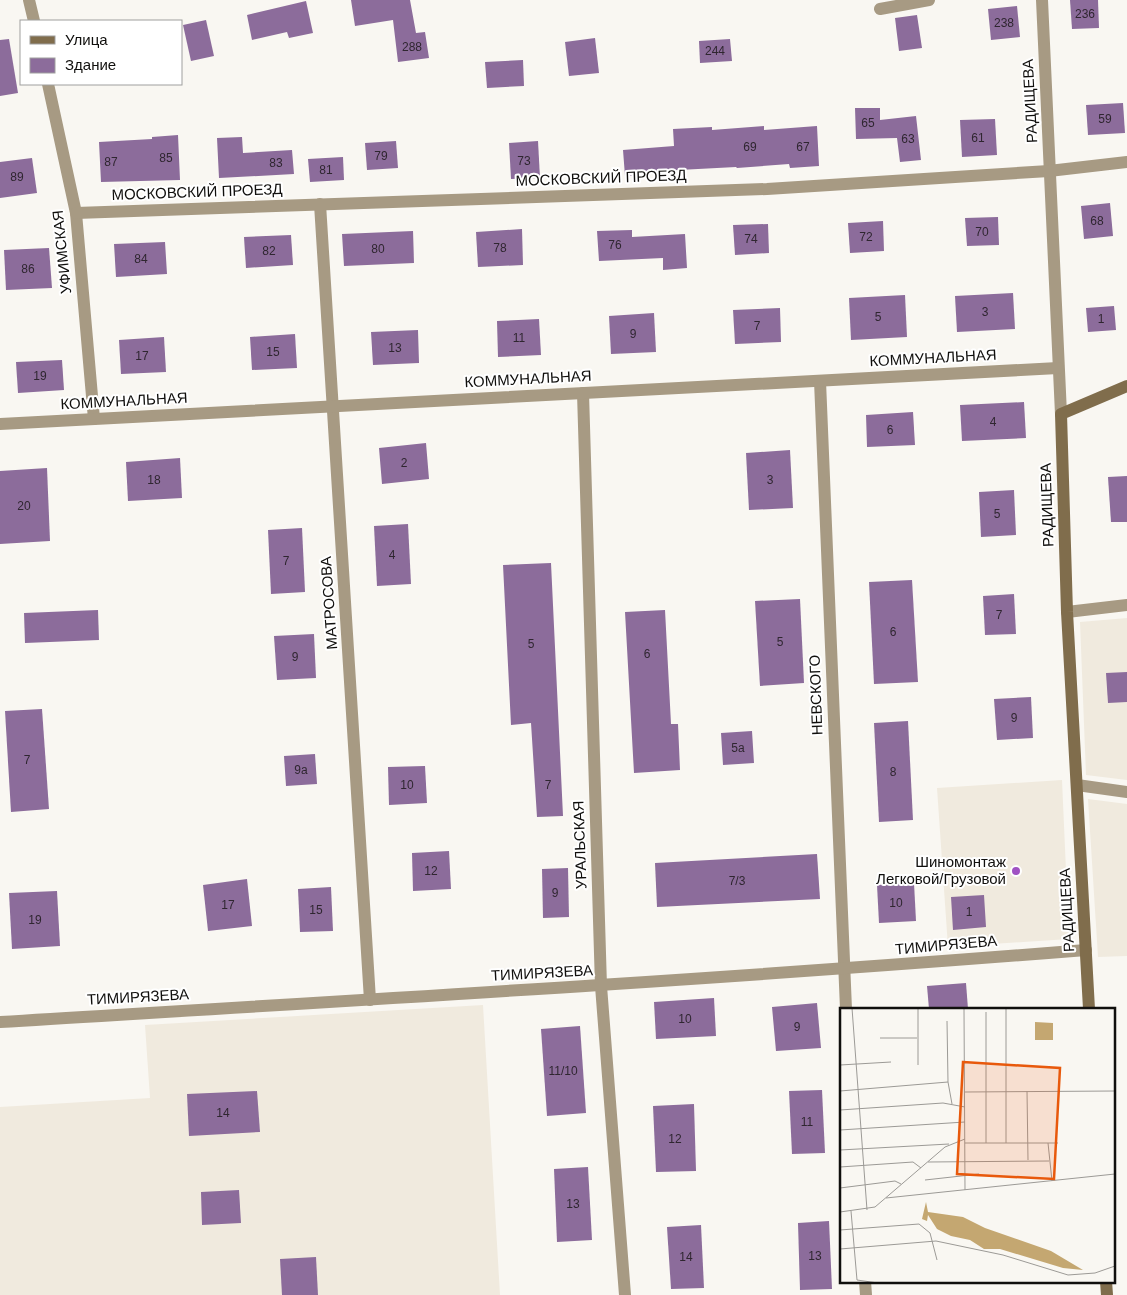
<svg xmlns="http://www.w3.org/2000/svg" width="1127" height="1295" viewBox="0 0 1127 1295" font-family="Arial,sans-serif">
<rect width="100%" height="100%" fill="#f9f7f2"/>
<g fill="#f0eade">
<polygon points="1127,618 1127,780 1086,775 1080,622"/>
<polygon points="1062,780 1069,939 948,947 937,788"/>
<polygon points="1088,799 1127,804 1127,956 1098,957"/>
<polygon points="483,1005 500,1295 0,1295 0,1107 150,1098 145,1025"/>
</g>
<g fill="#8c6c9b">
<polygon points="351,0 410,0 416,33 425,32 429,58 398,62 393,20 355,26"/>
<polygon points="1070,0 1098,0 1099,28 1072,29"/>
<polygon points="306,1 313,33 289,38 287,32 252,40 247,15"/>
<polygon points="1017,6 1020,37 991,40 988,9"/>
<polygon points="917,15 922,48 899,51 895,18"/>
<polygon points="206,20 214,56 191,61 183,25"/>
<polygon points="595,38 599,73 569,76 565,42"/>
<polygon points="9,39 18,93 0,96 0,40"/>
<polygon points="730,39 732,61 700,63 699,41"/>
<polygon points="523,60 524,86 487,88 485,62"/>
<polygon points="1123,103 1125,133 1088,135 1086,105"/>
<polygon points="855,108 880,108 880,120 916,116 921,160 900,162 897,138 856,139"/>
<polygon points="995,119 997,155 962,157 960,120"/>
<polygon points="764,126 764,130 817,126 819,166 790,168 789,164 737,168 736,167 660,171 660,173 625,176 623,150 674,146 673,129 712,127 712,130"/>
<polygon points="178,135 180,180 101,182 99,142 152,139 152,137"/>
<polygon points="242,137 243,153 292,150 294,174 219,178 217,138"/>
<polygon points="396,141 398,168 367,170 365,143"/>
<polygon points="538,141 540,178 511,179 509,143"/>
<polygon points="343,157 344,180 310,182 308,159"/>
<polygon points="32,158 37,193 0,198 0,162"/>
<polygon points="1110,203 1113,236 1084,239 1081,206"/>
<polygon points="998,217 999,245 967,246 965,218"/>
<polygon points="883,221 884,251 850,253 848,223"/>
<polygon points="768,224 769,253 735,255 733,225"/>
<polygon points="522,229 523,265 478,267 476,232"/>
<polygon points="632,230 632,237 685,234 687,268 663,270 663,258 599,261 597,231"/>
<polygon points="413,231 414,263 344,266 342,234"/>
<polygon points="291,235 293,265 246,268 244,237"/>
<polygon points="165,242 167,274 116,277 114,244"/>
<polygon points="49,248 52,288 6,290 4,250"/>
<polygon points="1013,293 1015,329 957,332 955,296"/>
<polygon points="905,295 907,337 851,340 849,298"/>
<polygon points="1114,306 1116,330 1088,332 1086,308"/>
<polygon points="780,308 781,342 735,344 733,310"/>
<polygon points="654,313 656,352 611,354 609,316"/>
<polygon points="539,319 541,355 498,357 497,321"/>
<polygon points="418,330 419,363 373,365 371,332"/>
<polygon points="295,334 297,368 252,370 250,337"/>
<polygon points="164,337 166,372 121,374 119,340"/>
<polygon points="62,360 64,390 18,393 16,362"/>
<polygon points="1024,402 1026,438 962,441 960,405"/>
<polygon points="913,412 915,445 867,447 866,415"/>
<polygon points="426,443 429,479 382,484 379,448"/>
<polygon points="790,450 793,508 749,510 746,453"/>
<polygon points="180,458 182,498 128,501 126,462"/>
<polygon points="47,468 50,541 0,544 0,471"/>
<polygon points="1127,476 1127,522 1111,522 1108,477"/>
<polygon points="1014,490 1016,535 981,537 979,492"/>
<polygon points="408,524 411,584 377,586 374,526"/>
<polygon points="302,528 305,592 271,594 268,530"/>
<polygon points="551,563 563,816 537,817 531,723 511,725 503,565"/>
<polygon points="912,580 918,682 874,684 869,582"/>
<polygon points="1014,594 1016,634 985,635 983,596"/>
<polygon points="800,599 804,683 760,686 755,601"/>
<polygon points="98,610 99,640 25,643 24,613"/>
<polygon points="665,610 671,724 678,724 680,770 634,773 625,612"/>
<polygon points="314,634 316,678 277,680 274,636"/>
<polygon points="1127,672 1127,702 1108,703 1106,673"/>
<polygon points="1031,697 1033,738 997,740 994,699"/>
<polygon points="42,709 49,809 11,812 5,711"/>
<polygon points="908,721 913,820 879,822 874,723"/>
<polygon points="752,731 754,763 723,765 721,733"/>
<polygon points="315,754 317,784 286,786 284,756"/>
<polygon points="425,766 427,803 389,805 388,767"/>
<polygon points="449,851 451,889 413,891 412,853"/>
<polygon points="817,854 820,899 657,907 655,863"/>
<polygon points="568,868 569,917 543,918 542,869"/>
<polygon points="247,879 252,926 208,931 203,885"/>
<polygon points="914,883 916,921 879,923 877,885"/>
<polygon points="331,887 333,931 300,932 298,889"/>
<polygon points="57,891 60,946 12,949 9,893"/>
<polygon points="984,895 986,927 953,930 951,897"/>
<polygon points="966,983 968,1009 929,1009 927,986"/>
<polygon points="714,998 716,1036 656,1039 654,1002"/>
<polygon points="817,1003 821,1048 776,1051 772,1007"/>
<polygon points="580,1026 586,1113 547,1116 541,1029"/>
<polygon points="822,1090 825,1153 792,1154 789,1091"/>
<polygon points="257,1091 260,1132 189,1136 187,1094"/>
<polygon points="694,1104 696,1171 656,1172 653,1106"/>
<polygon points="588,1167 592,1240 557,1242 554,1169"/>
<polygon points="239,1190 241,1223 202,1225 201,1192"/>
<polygon points="829,1221 832,1289 800,1290 798,1223"/>
<polygon points="701,1225 704,1288 671,1289 667,1227"/>
<polygon points="316,1257 318,1295 282,1295 280,1259"/>
</g>
<g fill="none" stroke-linecap="round" stroke-linejoin="round">
<g stroke="#a79a83" stroke-width="12">
<polyline points="29,0 34,21"/>
<polyline points="1042,0 1061,414"/>
<polyline points="880,9 929,0"/>
<polyline points="48,84 76,213 94,419"/>
<polyline points="320,204 370,1000"/>
<polyline points="76,213 767,189 1049,171 1127,162"/>
<polyline points="820,381 846,1009"/>
<polyline points="583,393 601,986 625,1295"/>
<polyline points="0,424 1058,368"/>
<polyline points="1067,612 1127,605"/>
<polyline points="1077,785 1127,792"/>
<path d="M0,1022C362,1000 724,979 1086,950"/>
<polyline points="865,1281 866,1295"/>
</g>
<g stroke="#806d4c" stroke-width="12">
<polyline points="1089,1009 1067,612 1061,414 1127,386"/>
<polyline points="1106,1281 1107,1295"/>
</g>
</g>
<circle fill="#a052c3" stroke="#fff" stroke-width="2" cx="1016" cy="871" r="5"/>
<g text-anchor="middle" stroke-width="4" stroke-linejoin="round" paint-order="stroke">
<g font-size="12" fill="#2f2630">
<text x="1085" y="18">236</text>
<text x="1004" y="27">238</text>
<text x="412" y="51">288</text>
<text x="715" y="55">244</text>
<text x="1105" y="123">59</text>
<text x="868" y="127">65</text>
<text x="978" y="142">61</text>
<text x="908" y="143">63</text>
<text x="750" y="151">69</text>
<text x="803" y="151">67</text>
<text x="381" y="160">79</text>
<text x="166" y="162">85</text>
<text x="524" y="165">73</text>
<text x="111" y="166">87</text>
<text x="276" y="167">83</text>
<text x="326" y="174">81</text>
<text x="17" y="181">89</text>
<text x="1097" y="225">68</text>
<text x="982" y="236">70</text>
<text x="866" y="241">72</text>
<text x="751" y="243">74</text>
<text x="615" y="249">76</text>
<text x="500" y="252">78</text>
<text x="378" y="253">80</text>
<text x="269" y="255">82</text>
<text x="141" y="263">84</text>
<text x="28" y="273">86</text>
<text x="985" y="316">3</text>
<text x="878" y="321">5</text>
<text x="1101" y="323">1</text>
<text x="757" y="330">7</text>
<text x="633" y="338">9</text>
<text x="519" y="342">11</text>
<text x="395" y="352">13</text>
<text x="273" y="356">15</text>
<text x="142" y="360">17</text>
<text x="40" y="380">19</text>
<text x="993" y="426">4</text>
<text x="890" y="434">6</text>
<text x="404" y="467">2</text>
<text x="154" y="484">18</text>
<text x="770" y="484">3</text>
<text x="24" y="510">20</text>
<text x="997" y="518">5</text>
<text x="392" y="559">4</text>
<text x="286" y="565">7</text>
<text x="999" y="619">7</text>
<text x="893" y="636">6</text>
<text x="780" y="646">5</text>
<text x="531" y="648">5</text>
<text x="647" y="658">6</text>
<text x="295" y="661">9</text>
<text x="1014" y="722">9</text>
<text x="738" y="752">5а</text>
<text x="27" y="764">7</text>
<text x="301" y="774">9а</text>
<text x="893" y="776">8</text>
<text x="407" y="789">10</text>
<text x="548" y="789">7</text>
<text x="431" y="875">12</text>
<text x="737" y="885">7/3</text>
<text x="555" y="897">9</text>
<text x="896" y="907">10</text>
<text x="228" y="909">17</text>
<text x="316" y="914">15</text>
<text x="969" y="916">1</text>
<text x="35" y="924">19</text>
<text x="685" y="1023">10</text>
<text x="797" y="1031">9</text>
<text x="563" y="1075">11/10</text>
<text x="223" y="1117">14</text>
<text x="807" y="1126">11</text>
<text x="675" y="1143">12</text>
<text x="573" y="1208">13</text>
<text x="815" y="1260">13</text>
<text x="686" y="1261">14</text>
</g>
<g font-size="15" fill="#100f0d" stroke="#fff">
<text transform="translate(1030 101) rotate(-93)" y="5">РАДИЩЕВА</text>
<text transform="translate(601 178) rotate(-2)" y="5">МОСКОВСКИЙ ПРОЕЗД</text>
<text transform="translate(197 192) rotate(-2)" y="5">МОСКОВСКИЙ ПРОЕЗД</text>
<text transform="translate(62 252) rotate(-96)" y="5">УФИМСКАЯ</text>
<text transform="translate(933 358) rotate(-3)" y="5">КОММУНАЛЬНАЯ</text>
<text transform="translate(528 379) rotate(-3)" y="5">КОММУНАЛЬНАЯ</text>
<text transform="translate(124 401) rotate(-3)" y="5">КОММУНАЛЬНАЯ</text>
<text transform="translate(1047 505) rotate(-92)" y="5">РАДИЩЕВА</text>
<text transform="translate(329 603) rotate(-94)" y="5">МАТРОСОВА</text>
<text transform="translate(816 695) rotate(-92)" y="5">НЕВСКОГО</text>
<text transform="translate(580 845) rotate(-92)" y="5">УРАЛЬСКАЯ</text>
<text transform="translate(1067 910) rotate(-93)" y="5">РАДИЩЕВА</text>
<text transform="translate(946 945) rotate(-5)" y="5">ТИМИРЯЗЕВА</text>
<text transform="translate(542 973) rotate(-3)" y="5">ТИМИРЯЗЕВА</text>
<text transform="translate(138 997) rotate(-3)" y="5">ТИМИРЯЗЕВА</text>
</g>
<g font-size="15" fill="#100f0d" stroke="#fff" text-anchor="end">
<text x="1006" y="867">Шиномонтаж<tspan x="1006" dy="17">Легковой/Грузовой</tspan></text>
</g>
</g>
<g transform="translate(840 1008)">
<rect width="275" height="275" fill="#f9f7f2"/>
<path d="M195,14L213,15V32H195ZM86,194L88,204L123,209L145,220L211,243L243,262L223,260L160,241H144L130,232L111,228L97,221L88,207L87,213L82,211Z" fill="#c4a771"/>
<path fill="none" stroke="#9c9a96" stroke-width="1" d="M12,0L27,202M78,0V57M124,0L125,182M166,0V135M146,4V135M107,13L108,74L112,96M40,30H77M0,57L51,54M0,83L108,74M187,83L188,152M125,84L275,83M0,102L103,95L125,99M0,122L125,114M125,135H218M208,135L212,173M0,142L109,136M88,154L209,153M0,159L73,154L81,160M85,172L139,166M0,180L55,173L61,176M46,190L275,166M11,203L17,272L38,275M0,204L35,199L105,139L125,131M0,222L79,216L90,225L97,252M0,241L96,233L163,247L228,267L255,265L275,258"/>
<path fill="#e8590c" fill-opacity="0.15" stroke="#e8590c" stroke-width="2.5" d="M123,54L220,60L214,171L117,166Z"/>
<rect width="275" height="275" fill="none" stroke="#100f0d" stroke-width="2.5"/>
</g>
<rect x="20" y="20" width="162" height="65" fill="#ffffff" stroke="#9f9f9e"/>
<rect x="30" y="36" width="25" height="8" fill="#806d4c" stroke="#9f9f9e"/>
<text x="65" y="45" font-size="15" fill="#100f0d">Улица</text>
<rect x="30" y="58" width="25" height="15" fill="#8c6c9b" stroke="#9f9f9e"/>
<text x="65" y="70" font-size="15" fill="#100f0d">Здание</text>
</svg>
